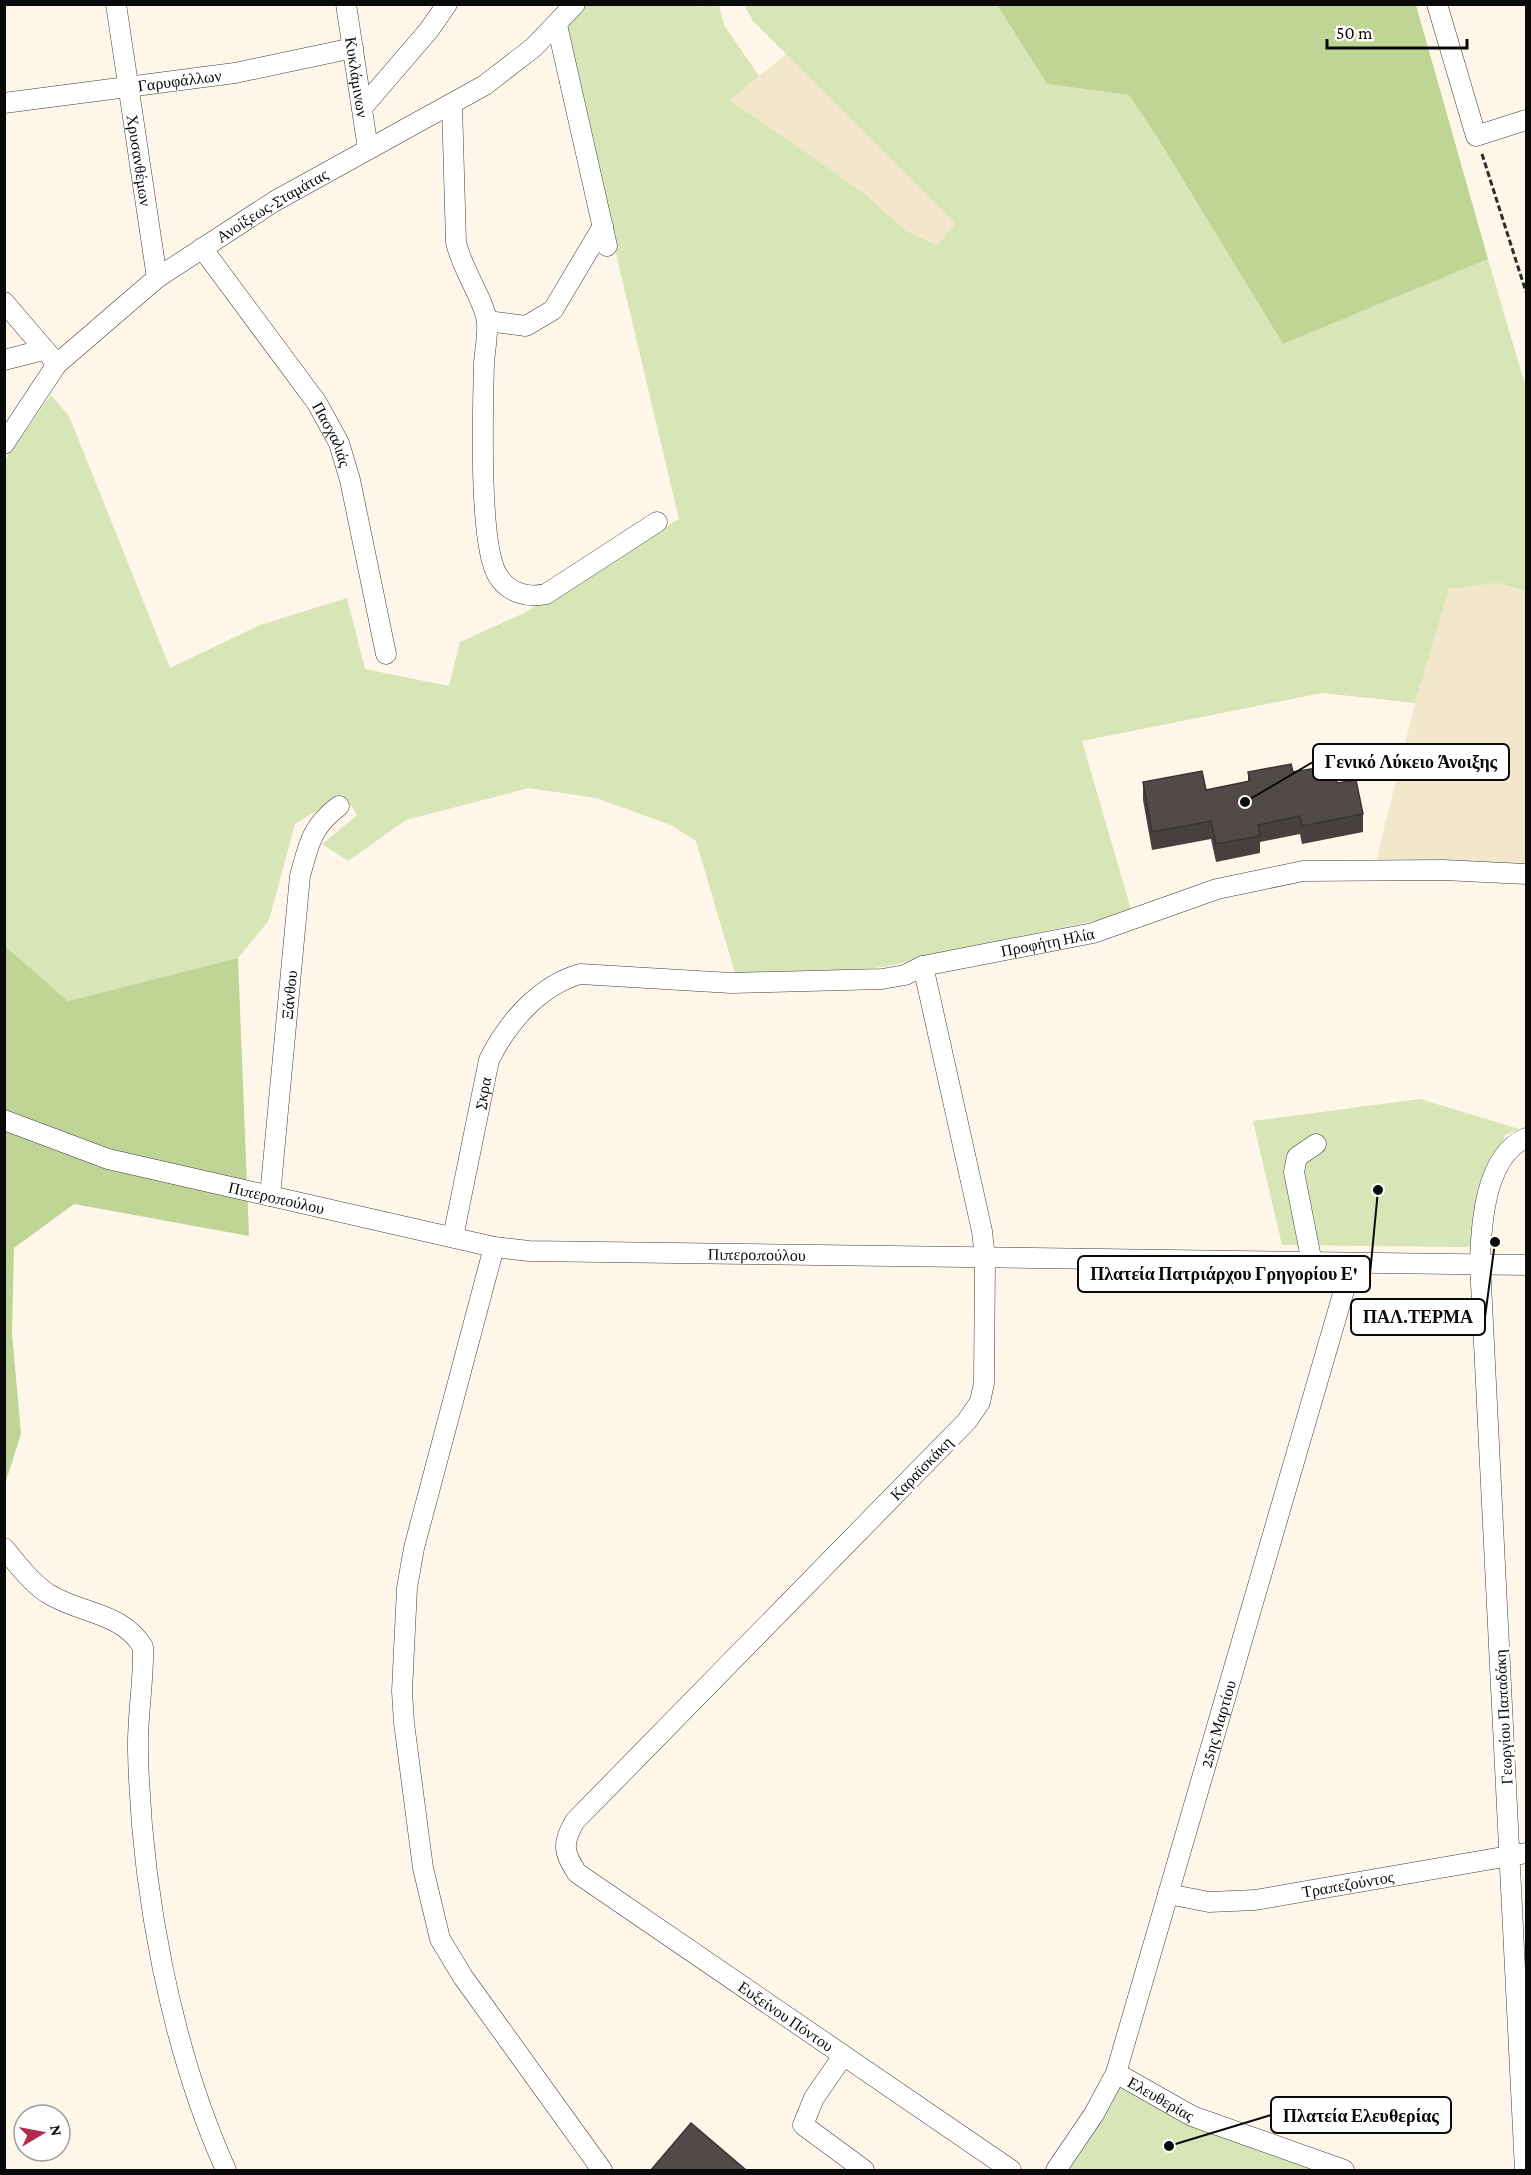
<svg xmlns="http://www.w3.org/2000/svg" width="1531" height="2175" viewBox="0 0 1531 2175" font-family="'Crimson Pro',serif">
<rect width="100%" height="100%" fill="#fef6e9"/>
<g fill="#f2e7cb">
<polygon points="786,54 957,224 937,245 906,231 864,193 730,100"/>
<polygon points="1498,583 1526,591 1526,866 1376,862 1415,703 1449,589"/>
</g>
<g fill="#d8e5b6">
<path d="M693,4L698,7L702,5H719L724,25L759,76L730,100L864,193L906,231L937,245L956,224L753,21L744,5H997L1047,84L1129,95L1157,137L1283,344L1488,259L1526,388V591L1498,583L1449,589L1415,703L1322,693L1082,741L1132,913L927,956C866,977 798,971 735,973L696,841L671,825L596,798L529,788L406,820L348,861L322,844L357,815L343,794L295,824L269,920L238,958L68,1001L5,946V460L51,395L69,416L170,668L260,625L347,598L365,669L449,686L460,642L524,613L679,519L562,26L585,5Z"/>
<polygon points="1420,1099 1519,1129 1505,1135 1469,1247 1282,1245 1253,1121"/>
<polygon points="1119,2082 1328,2170 1067,2170"/>
</g>
<g fill="#bfd596">
<polygon points="997,5 1416,5 1488,259 1283,344 1157,137 1129,95 1047,84"/>
<polygon points="5,946 68,1001 238,958 249,1236 74,1204 14,1248 12,1333 21,1434 5,1484"/>
</g>
<g fill="none" stroke-linecap="round" stroke-linejoin="round">
<g stroke="#3d3d3d" stroke-width="21">
<g id="minor">
<path id="s1" d="M116,4L157,278"/>
<path id="s2" d="M346,4L368,149"/>
<polyline points="1437,4 1476,136 1526,120"/>
<polyline points="557,25 607,246"/>
<path id="s3" d="M4,103L235,73L353,48"/>
<path d="M452,105L456,242C461,268 485,301 487,322C488,335 485,350 484,363C483,405 478,545 498,576C509,593 527,598 546,594L657,522"/>
<polyline points="362,108 429,30 447,4"/>
<path id="s4" d="M202,248L317,403L339,443L350,480L386,654"/>
<polyline points="4,302 57,364"/>
<polyline points="487,321 526,326 553,310 603,226"/>
<polyline points="4,360 43,350"/>
<path id="s5" d="M4,444L57,364L157,278L275,201L485,85L534,47L575,4"/>
<path id="s6" d="M923,966L982,1231L985,1259L984,1383L980,1402L967,1421L575,1821C562,1843 563,1852 577,1873L1011,2170"/>
<path id="s7" d="M4,1120L108,1159L494,1247L529,1251L1526,1265"/>
<path id="s8" d="M270,1196L300,876C309,844 311,827 339,806"/>
<path id="s9" d="M453,1237L489,1060C508,1022 539,986 580,974L731,983L882,979L905,975L923,966L1093,933L1217,889L1303,871L1443,870L1526,874"/>
<polyline points="494,1247 414,1548 407,1588 402,1691 404,1723 423,1868 440,1939 463,1977 602,2170"/>
<polyline points="1312,1263 1294,1172 1297,1157 1316,1144"/>
<path d="M4,1548C17,1564 30,1581 47,1593C79,1614 121,1611 143,1647C144,1682 137,1716 138,1751C141,1887 170,2046 226,2170"/>
<path id="s10" d="M1168,1894L1209,1902L1255,1900L1526,1853"/>
<polyline points="843,2056 814,2098 803,2125 864,2170"/>
<path id="s11" d="M1116,2073L1192,2116L1344,2170"/>
<path id="s12" d="M1056,2170L1094,2114L1116,2073L1352,1263"/>
<path d="M1525,2170L1480,1263C1481,1224 1485,1156 1526,1138"/>
</g>
</g>
<polyline stroke="#2c2c2c" stroke-width="3" stroke-dasharray="6 3" stroke-linecap="butt" points="1482,154 1526,292"/>
<use href="#minor" stroke="#fff" stroke-width="20"/>
</g>
<polygon fill="#47403e" points="1248,772 1293,772 1337,783 1363,814 1363,832 1302,844 1300,834 1260,842 1260,853 1216,862 1211,839 1152,850 1143,800 1143,782 1206,790 1248,782"/>
<g fill="#524a48" stroke="#393432" stroke-width="1.5">
<polygon points="1291,764 1293,772 1334,765 1337,783 1356,780 1363,814 1302,826 1300,816 1258,825 1260,836 1216,844 1211,821 1152,832 1143,782 1202,771 1206,790 1250,781 1248,772"/>
<polygon points="691,2123 746,2170 651,2170"/>
</g>
<g text-anchor="middle" stroke-width="6" stroke-linejoin="round" paint-order="stroke">
<g font-size="16" fill="#0a0a0a" stroke="#fff">
<text dy="6" stroke="none"><textPath href="#s2" startOffset="74">Κυκλάμινων</textPath></text>
<text dy="6" stroke="none"><textPath href="#s3" startOffset="177">Γαρυφάλλων</textPath></text>
<text dy="6" stroke="none"><textPath href="#s1" startOffset="158">Χρυσανθέμων</textPath></text>
<text dy="6" stroke="none"><textPath href="#s5" startOffset="364">Ανοίξεως-Σταμάτας</textPath></text>
<text dy="6" stroke="none"><textPath href="#s4" startOffset="228">Πασχαλιάς</textPath></text>
<text dy="6" stroke="none"><textPath href="#s9" startOffset="782">Προφήτη Ηλία</textPath></text>
<text dy="6" stroke="none"><textPath href="#s8" startOffset="202">Ξάνθου</textPath></text>
<text dy="6" stroke="none"><textPath href="#s9" startOffset="147">Σκρα</textPath></text>
<text dy="6" stroke="none"><textPath href="#s7" startOffset="284">Πιπεροπούλου</textPath></text>
<text dy="6" stroke="none"><textPath href="#s7" startOffset="770">Πιπεροπούλου</textPath></text>
<text transform="translate(921 1468) rotate(-46)" y="6">Καραϊσκάκη</text>
<text transform="translate(1503 1717) rotate(-93)" y="6">Γεωργίου Παπαδάκη</text>
<text dy="6" stroke="none"><textPath href="#s12" startOffset="478">25ης Μαρτίου</textPath></text>
<text dy="6" stroke="none"><textPath href="#s10" startOffset="182">Τραπεζούντος</textPath></text>
<text dy="6" stroke="none"><textPath href="#s6" startOffset="1336">Ευξείνου Πόντου</textPath></text>
<text dy="6" stroke="none"><textPath href="#s11" startOffset="52">Ελευθερίας</textPath></text>
</g>
</g>
<path fill="none" stroke="#0a0a0a" stroke-width="2" d="M1245 802L1313 762M1378 1190L1370 1274M1495 1242L1485 1317M1169 2146L1271 2115"/>
<g fill="#0a0a0a" stroke="#fff" stroke-width="2">
<circle cx="1245" cy="802" r="6"/>
<circle cx="1378" cy="1190" r="6"/>
<circle cx="1495" cy="1242" r="6"/>
<circle cx="1169" cy="2146" r="6"/>
</g>
<g fill="#fff" stroke="#0a0a0a" stroke-width="2">
<rect x="1313" y="744" width="196" height="36" rx="6"/>
<rect x="1078" y="1256" width="292" height="36" rx="6"/>
<rect x="1351" y="1299" width="134" height="36" rx="6"/>
<rect x="1271" y="2097" width="180" height="36" rx="6"/>
</g>
<g font-size="18" text-anchor="middle" font-weight="bold" fill="#0a0a0a">
<text x="1411" y="768">Γενικό Λύκειο Άνοιξης</text>
<text x="1224" y="1280">Πλατεία Πατριάρχου Γρηγορίου Ε'</text>
<text x="1418" y="1323">ΠΑΛ.ΤΕΡΜΑ</text>
<text x="1361" y="2122">Πλατεία Ελευθερίας</text>
</g>
<rect width="1531" height="2175" fill="none" stroke="#0a0a0a" stroke-width="12"/>
<g transform="translate(42 2133) rotate(80)"><circle r="28" fill="#ffffff" stroke="#9d9d9d" stroke-width="1.5"/>
<path d="M0-4.5L10 22L0 15L-10 22Z" fill="#b12b4c"/>
<text y="-9" font-size="16" font-weight="bold" text-anchor="middle" fill="#0a0a0a">N</text>
</g>
<path d="M1327 39v9h140v-9" fill="none" stroke="#0a0a0a" stroke-width="3"/>
<text x="1336" y="39" font-size="18" fill="#0a0a0a" stroke="#ffffff" stroke-width="4.5" paint-order="stroke">50 m</text>
</svg>
